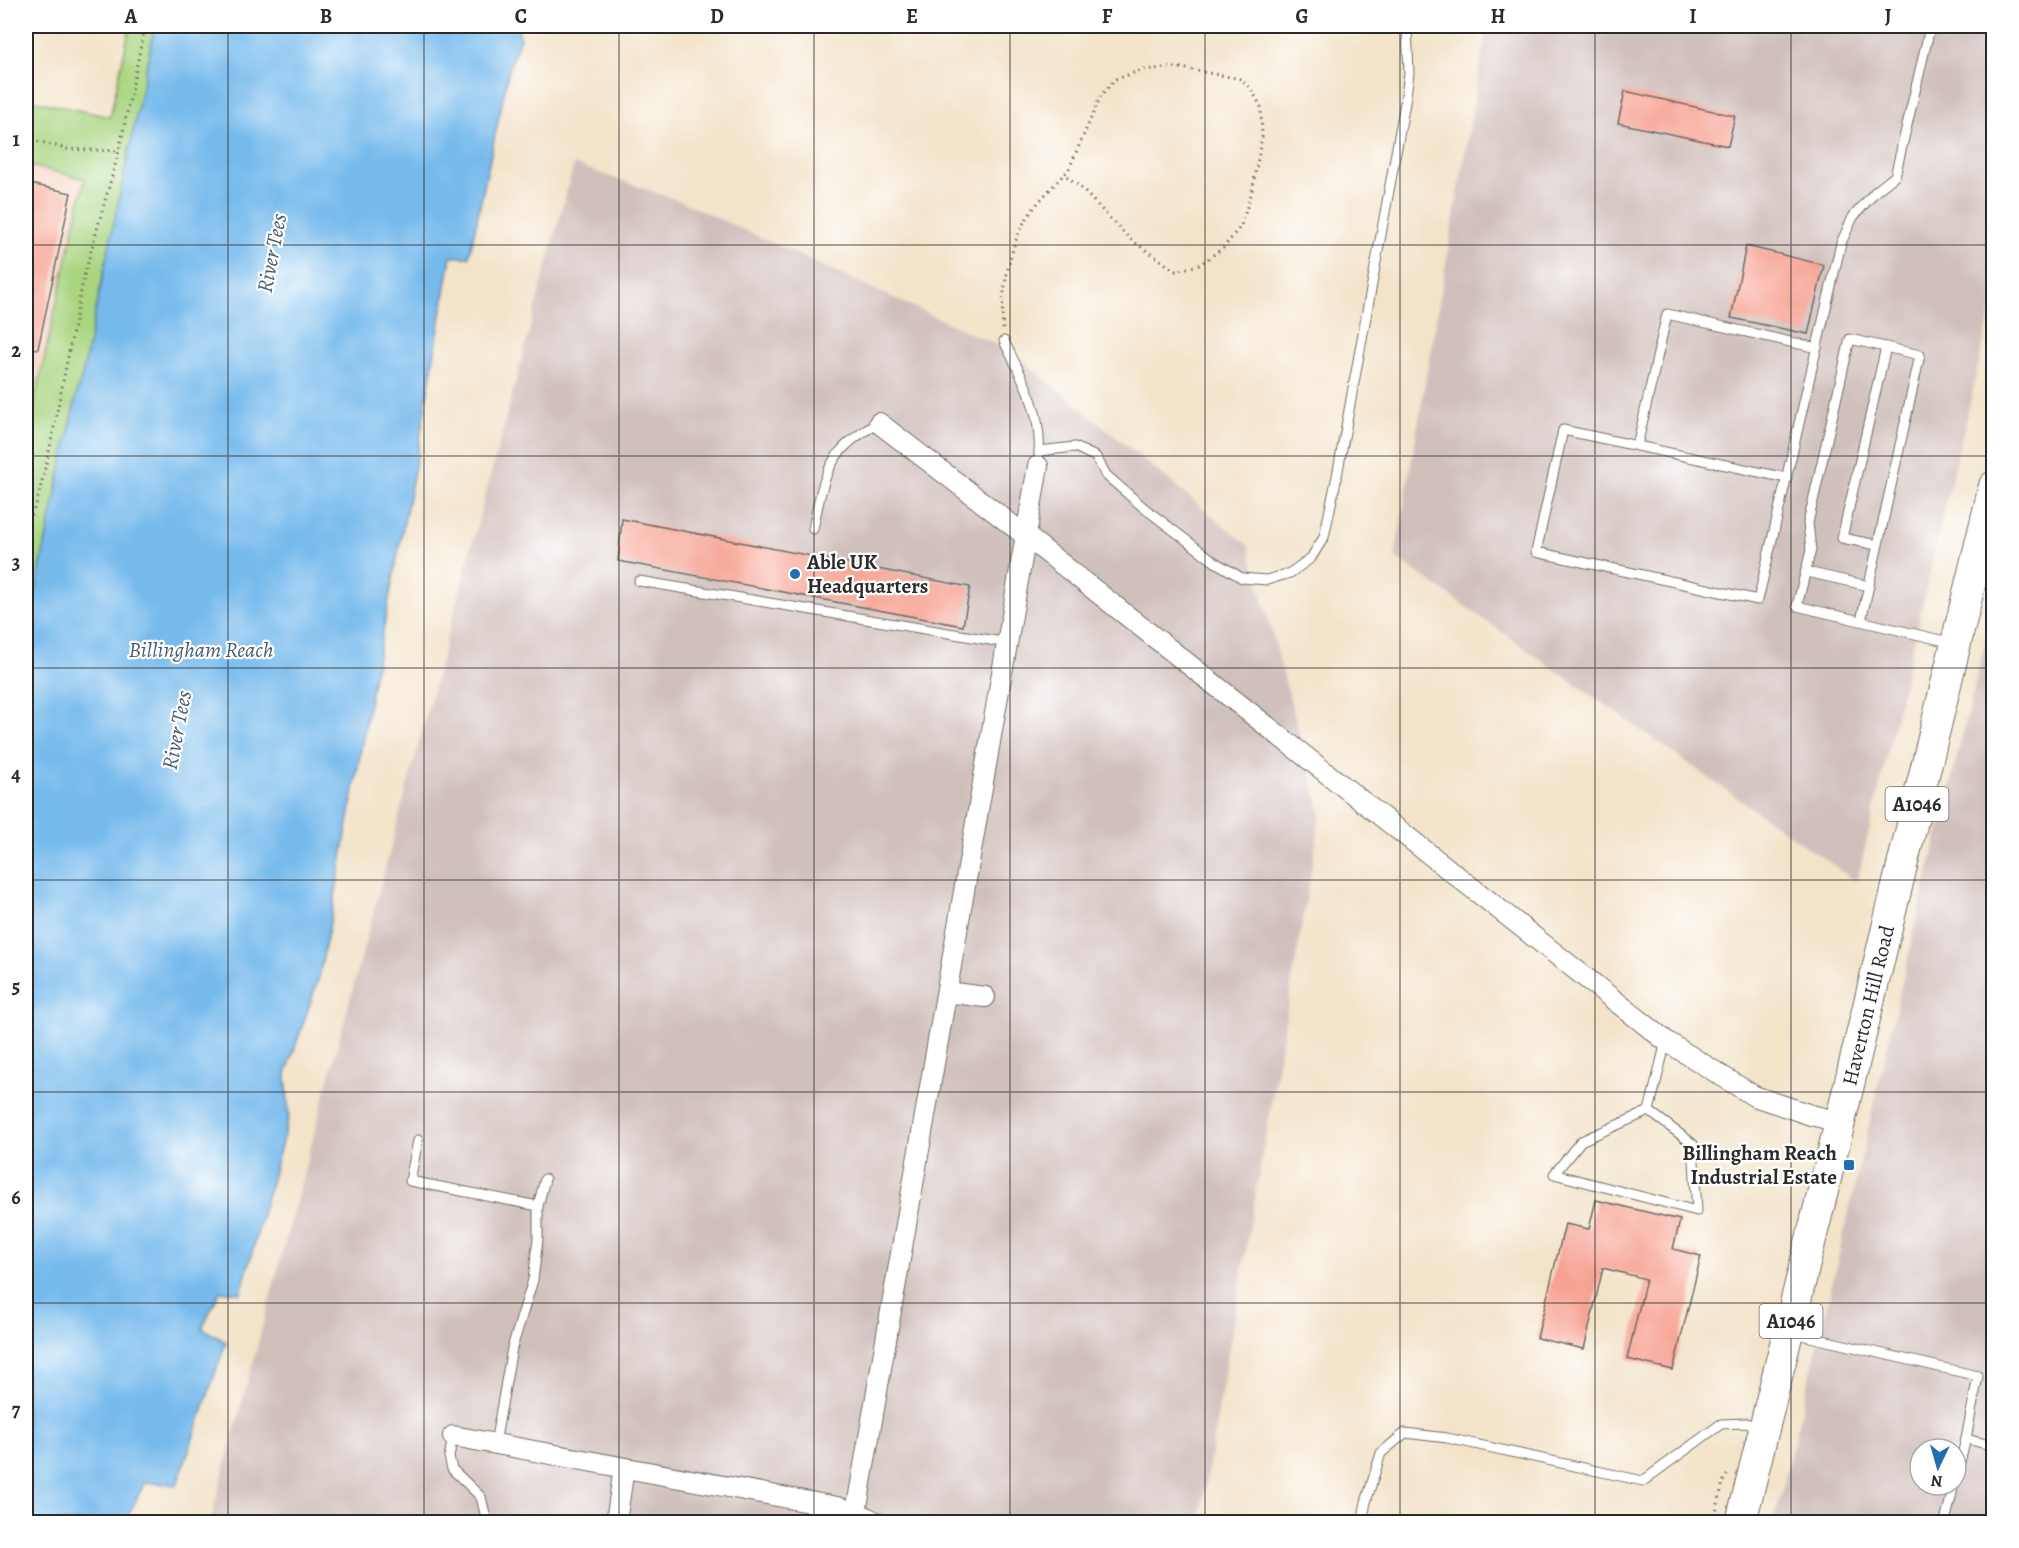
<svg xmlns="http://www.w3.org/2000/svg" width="2019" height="1548" viewBox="0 0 2019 1548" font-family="Alegreya,serif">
<rect width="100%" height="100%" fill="#fff"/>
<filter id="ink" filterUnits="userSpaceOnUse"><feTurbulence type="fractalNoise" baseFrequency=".0167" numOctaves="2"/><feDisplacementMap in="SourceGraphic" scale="12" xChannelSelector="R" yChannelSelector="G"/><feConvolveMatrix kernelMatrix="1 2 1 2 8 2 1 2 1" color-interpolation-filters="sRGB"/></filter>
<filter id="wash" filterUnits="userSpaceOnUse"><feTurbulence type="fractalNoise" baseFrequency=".008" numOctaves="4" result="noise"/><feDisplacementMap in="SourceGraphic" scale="24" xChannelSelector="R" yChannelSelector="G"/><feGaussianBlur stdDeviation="1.35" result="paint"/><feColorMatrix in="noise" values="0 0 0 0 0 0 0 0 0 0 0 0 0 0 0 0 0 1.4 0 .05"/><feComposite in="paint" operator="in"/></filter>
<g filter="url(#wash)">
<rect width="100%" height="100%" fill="#f3e3c9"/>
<polygon fill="#f4d3c0" points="26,165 85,179 26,439"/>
<g fill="#d0c0bc" fill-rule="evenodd">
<polygon points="1487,26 1993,26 1993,304 1857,882 1395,557"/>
<polygon points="574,164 680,201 1012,352 1248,545 1321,813 1199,1522 210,1522"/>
<path d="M1993,611V1522H1774L1819,1340L1916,923ZM1920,1449H1956V1485H1920Z"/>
</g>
<polygon fill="#a9d581" stroke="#6a8056" stroke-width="1.5" points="130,26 155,26 82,377 78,387 26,636 26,439 85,179 26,165 26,99 110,117"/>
<polygon fill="#76baec" stroke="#50728c" stroke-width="1.5" points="155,26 518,26 520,38 510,65 469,257 451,257 417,456 371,692 336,892 319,977 286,1074 289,1116 241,1293 220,1291 202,1328 226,1342 177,1485 145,1482 125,1522 26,1522 26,636 78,387 82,376"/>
<g id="blocks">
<g fill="#f7a393">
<polygon points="1625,91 1735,116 1728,146 1618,123"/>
<polygon points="26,183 71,193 38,349 26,347"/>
<polygon points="1746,246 1824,265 1808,334 1731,318"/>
<polygon points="622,519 970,587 963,626 618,561"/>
<polygon points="1596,1200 1680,1220 1673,1249 1701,1256 1673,1370 1627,1359 1646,1279 1603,1268 1584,1349 1537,1338 1565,1224 1589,1229"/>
</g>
</g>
</g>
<g filter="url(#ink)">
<use href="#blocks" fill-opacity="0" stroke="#716b62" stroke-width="1.5"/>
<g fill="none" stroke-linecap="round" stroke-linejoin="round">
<g stroke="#716b62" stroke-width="11">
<g id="service">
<path d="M1004,341C1023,380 1042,410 1039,455"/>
<polyline points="1637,446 1667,314 1817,348"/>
<polyline points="1039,451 1075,447 1096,457 1106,475 1143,507 1215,562 1242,578 1267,580 1290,573 1311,558 1324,537 1337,476 1405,103 1409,73 1407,26"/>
<polyline points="1787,478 1563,430 1536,552 1758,600 1841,243 1853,217 1876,191 1895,176 1929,32 1933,26"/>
<path d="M813,529C824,476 827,449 879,423"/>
<polyline points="1877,545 1842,538 1886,347"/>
<polyline points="1807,572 1869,586"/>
<polyline points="639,581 1008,643"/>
<polyline points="1861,621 1920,355 1850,339 1808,523 1811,550 1797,606 1953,643"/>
<polyline points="1649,1111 1581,1141 1554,1174 1697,1211 1693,1144 1649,1111 1666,1041"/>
<polyline points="418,1140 410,1181 538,1206"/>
<polyline points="1793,1333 1978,1376 1966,1439 1994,1446"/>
<polyline points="453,1436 449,1457 452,1469 481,1497 487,1522"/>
<polyline points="495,1444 512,1348 533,1280 538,1239 538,1206 545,1179"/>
<polyline points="1956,1478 1966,1439"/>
<polyline points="1993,1478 1994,1479"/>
<polyline points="1362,1522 1366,1502 1381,1453 1405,1433 1447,1438 1643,1481 1721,1424 1746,1423 1760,1427"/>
<polyline points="1945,1522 1954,1485"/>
</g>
</g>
<g stroke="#716b62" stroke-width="22">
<g id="minor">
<polyline points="879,423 1026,536 1666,1041 1754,1096 1811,1115 1840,1122"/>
<polyline points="947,992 985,997"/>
<polyline points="453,1436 837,1507 856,1512 876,1522"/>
<polyline points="856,1512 1038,466"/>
<polyline points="616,1522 624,1468"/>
</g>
</g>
<g stroke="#716b62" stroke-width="32">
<g id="primary">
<path id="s1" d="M1741,1522L1840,1122L1994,486"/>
</g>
</g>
<g stroke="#716b62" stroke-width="3" stroke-dasharray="1.5 4.5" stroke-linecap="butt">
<polyline points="26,138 67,149 119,151"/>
<path d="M1003,329C1000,303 1008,257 1019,233C1028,211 1048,192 1064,174L1068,171L1101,95L1116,79L1142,70L1176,67L1241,79L1252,90L1261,107L1262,137L1252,191L1241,226L1223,248L1199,265L1176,271L1130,239L1079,186L1064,174"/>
<polyline points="26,526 37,502 50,447 84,276 119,151 145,26"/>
<polyline points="1714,1522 1723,1482 1727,1475"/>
</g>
<use href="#service" stroke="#fff" stroke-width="9"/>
<use href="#minor" stroke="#fff" stroke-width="20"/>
<use href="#primary" stroke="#fff" stroke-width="30"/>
</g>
</g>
<path fill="none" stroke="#2b2b2b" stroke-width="1.5" stroke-opacity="0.55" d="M228,26V1522M424,26V1522M619,26V1522M814,26V1522M1010,26V1522M1205,26V1522M1400,26V1522M1595,26V1522M1791,26V1522M26,245H1994M26,456H1994M26,668H1994M26,880H1994M26,1092H1994M26,1303H1994"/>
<g fill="#1f6fb2" stroke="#fff" stroke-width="2">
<circle cx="795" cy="574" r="6"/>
<rect x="1843" y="1159" width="12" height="12" rx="3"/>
</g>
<g text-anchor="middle" stroke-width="4.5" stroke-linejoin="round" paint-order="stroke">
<g fill="#fff" stroke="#6b6b6b" stroke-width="1.5">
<rect x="1885.5" y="787" width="63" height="34" rx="4.5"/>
<rect x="1759.5" y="1304" width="63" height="34" rx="4.5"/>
</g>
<g font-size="20" font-weight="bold" fill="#2b2b2b">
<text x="1917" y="811">A1046</text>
<text x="1791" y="1328">A1046</text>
</g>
<g font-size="21" font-weight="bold" fill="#2b2b2b" stroke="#fff" text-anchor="start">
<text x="807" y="569">Able UK<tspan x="807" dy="24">Headquarters</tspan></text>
<text x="1837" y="1160" text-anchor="end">Billingham Reach<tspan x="1837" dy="24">Industrial Estate</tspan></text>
</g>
<g font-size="21" fill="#2b2b2b" stroke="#fff">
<text dy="7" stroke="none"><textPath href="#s1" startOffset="532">Haverton Hill Road</textPath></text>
</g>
<g font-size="22" font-style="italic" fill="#455d6f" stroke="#fff">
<text transform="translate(271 253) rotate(-79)" y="8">River Tees</text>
<text x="201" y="657">Billingham Reach</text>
<text transform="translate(176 730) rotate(-79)" y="8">River Tees</text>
</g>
</g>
<rect width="2019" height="1548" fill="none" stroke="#fff" stroke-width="66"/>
<g transform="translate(1938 1467) rotate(185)"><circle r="28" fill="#ffffff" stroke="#aaaaaa" stroke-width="1.5"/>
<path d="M0-4.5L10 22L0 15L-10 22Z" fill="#1f6fb2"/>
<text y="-9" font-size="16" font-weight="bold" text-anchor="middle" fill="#2b2b2b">N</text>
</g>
<rect x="33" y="33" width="1953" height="1482" fill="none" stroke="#2b2b2b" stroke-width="2"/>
<g font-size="20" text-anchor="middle" font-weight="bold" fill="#2b2b2b">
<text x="131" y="23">A</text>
<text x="326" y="23">B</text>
<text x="521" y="23">C</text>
<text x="717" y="23">D</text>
<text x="912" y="23">E</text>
<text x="1107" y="23">F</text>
<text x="1302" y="23">G</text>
<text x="1498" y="23">H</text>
<text x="1693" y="23">I</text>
<text x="1888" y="23">J</text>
<text x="16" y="146">1</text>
<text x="16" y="357">2</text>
<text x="16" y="569">3</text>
<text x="16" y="781">4</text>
<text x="16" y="993">5</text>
<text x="16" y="1204">6</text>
<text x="16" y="1416">7</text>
</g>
</svg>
